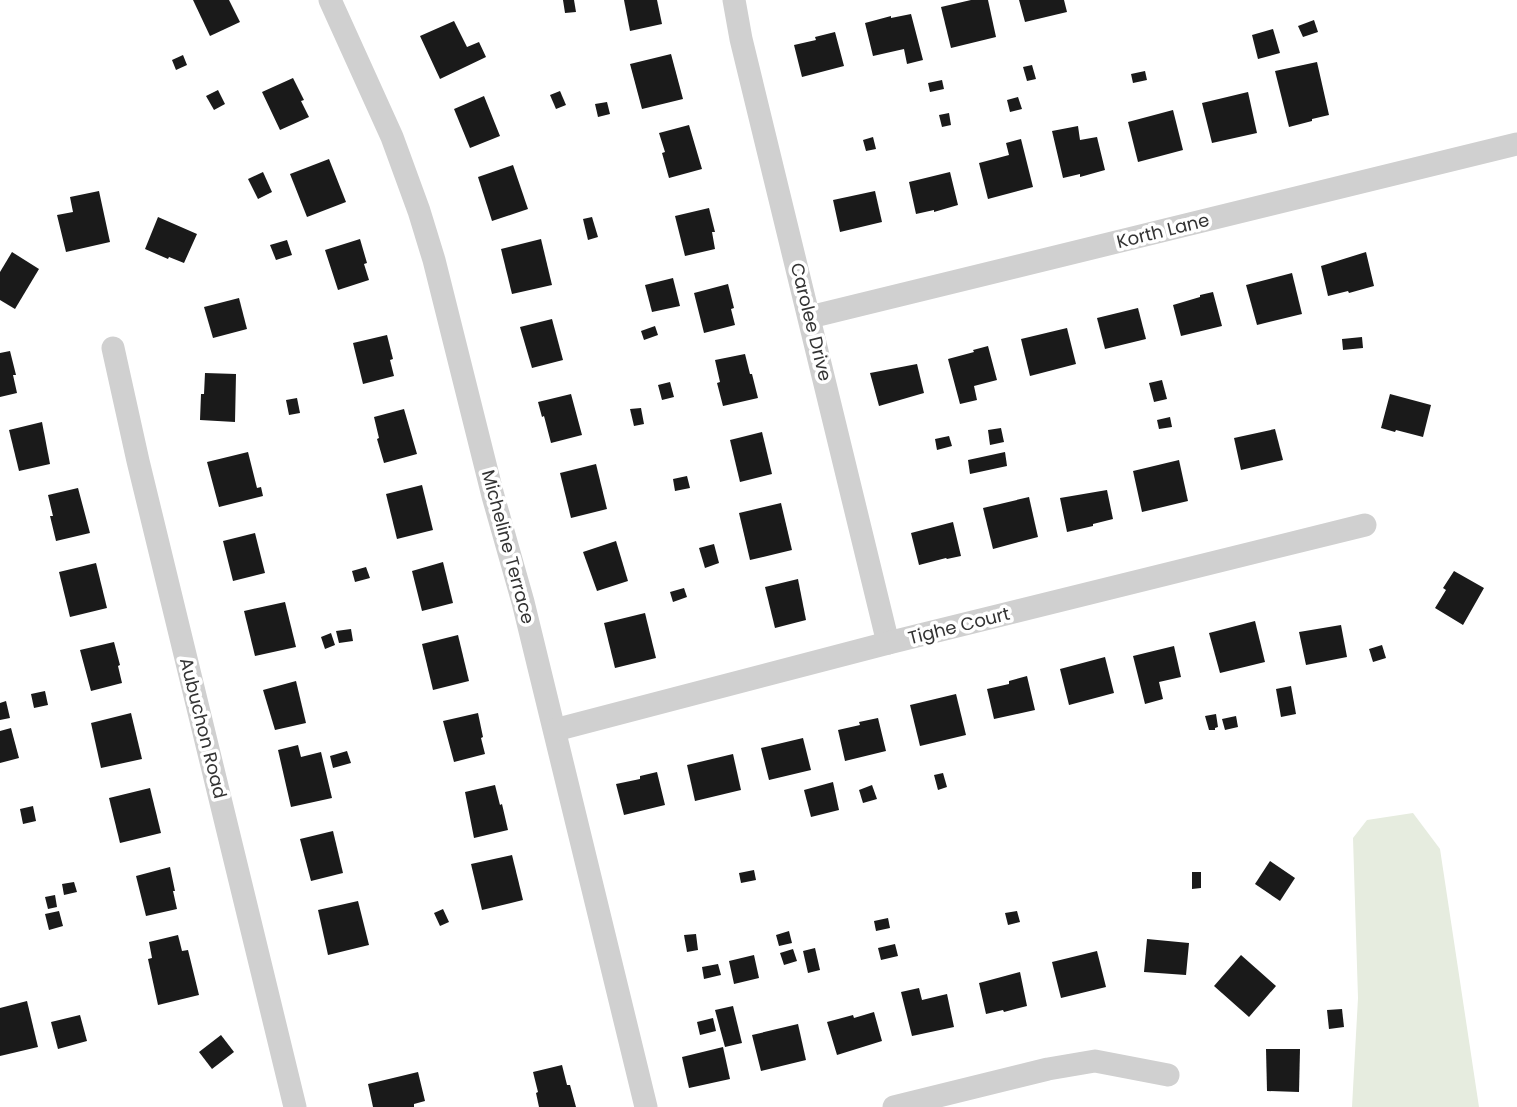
<svg xmlns="http://www.w3.org/2000/svg" width="1517" height="1107" viewBox="0 0 1517 1107" font-family="Poppins,sans-serif">
<rect width="100%" height="100%" fill="#fff"/>
<polygon fill="#e6ecdf" points="1413,813 1440,849 1479,1107 1352,1107 1358,998 1353,838 1367,820"/>
<g fill="#1a1a1a">
<polygon points="193,0 229,0 240,22 210,36"/>
<polygon points="563,0 574,0 576,12 565,13"/>
<polygon points="624,0 657,0 662,24 630,31"/>
<polygon points="971,0 988,0 996,37 951,48 941,7"/>
<polygon points="1019,0 1064,0 1067,12 1025,22"/>
<polygon points="911,14 923,60 907,64 904,49 873,56 865,23 891,16 891,18"/>
<polygon points="1314,20 1318,32 1303,37 1298,26"/>
<polygon points="454,21 467,47 479,42 486,57 440,79 420,36"/>
<polygon points="1273,29 1280,53 1258,59 1252,35"/>
<polygon points="835,32 844,66 802,77 794,45 816,40 815,37"/>
<polygon points="671,54 683,99 642,109 630,64"/>
<polygon points="183,55 187,65 176,70 172,60"/>
<polygon points="1317,62 1329,115 1312,119 1312,121 1289,127 1275,71"/>
<polygon points="1032,65 1036,79 1027,81 1023,67"/>
<polygon points="1145,71 1147,80 1133,83 1131,74"/>
<polygon points="293,78 304,100 301,101 309,117 280,130 262,92"/>
<polygon points="942,80 944,89 930,92 928,83"/>
<polygon points="218,90 225,104 214,110 206,96"/>
<polygon points="560,91 566,105 556,109 550,95"/>
<polygon points="1248,92 1257,133 1212,143 1202,103"/>
<polygon points="484,96 500,136 470,148 454,109"/>
<polygon points="1018,97 1022,109 1010,112 1007,100"/>
<polygon points="607,102 610,114 598,117 595,104"/>
<polygon points="1173,110 1183,150 1138,162 1128,122"/>
<polygon points="949,113 951,125 942,127 939,115"/>
<polygon points="689,125 702,169 669,178 662,153 665,152 659,133"/>
<polygon points="1078,126 1080,140 1097,137 1105,170 1080,177 1080,174 1063,178 1052,131"/>
<polygon points="873,137 876,149 866,151 863,140"/>
<polygon points="1021,139 1033,187 988,199 979,163 1009,155 1006,143"/>
<polygon points="329,159 346,202 307,217 290,174"/>
<polygon points="513,165 528,209 492,221 478,177"/>
<polygon points="263,172 272,192 258,199 248,179"/>
<polygon points="950,172 958,205 934,212 934,210 916,214 909,182"/>
<polygon points="99,191 110,242 66,252 57,215 73,212 70,197"/>
<polygon points="875,191 882,222 840,232 833,200"/>
<polygon points="709,208 715,232 712,232 715,249 685,256 675,216"/>
<polygon points="158,217 197,234 184,263 169,257 168,259 145,249"/>
<polygon points="592,217 598,237 588,240 583,219"/>
<polygon points="360,239 367,263 364,264 369,280 338,290 325,250"/>
<polygon points="541,239 552,285 512,294 501,249"/>
<polygon points="287,240 292,255 276,260 270,245"/>
<polygon points="12,252 39,269 15,309 0,300 0,272"/>
<polygon points="1366,252 1374,286 1349,293 1348,291 1328,296 1321,266"/>
<polygon points="1292,273 1302,314 1257,325 1246,285"/>
<polygon points="673,278 680,306 652,312 645,285"/>
<polygon points="728,284 734,308 731,309 735,325 704,333 694,293"/>
<polygon points="1213,292 1222,326 1181,336 1173,305 1200,297 1200,295"/>
<polygon points="239,298 247,329 213,338 204,307"/>
<polygon points="1138,308 1146,339 1105,349 1097,318"/>
<polygon points="552,319 563,360 532,368 520,327"/>
<polygon points="655,326 658,335 644,340 641,331"/>
<polygon points="1067,328 1076,364 1030,376 1021,339"/>
<polygon points="387,335 393,359 390,360 394,376 363,384 353,343"/>
<polygon points="1362,337 1363,348 1343,350 1342,339"/>
<polygon points="988,346 997,380 974,386 977,400 960,404 948,359 974,352 973,350"/>
<polygon points="10,351 16,375 13,375 17,393 0,397 0,353"/>
<polygon points="745,354 750,374 752,374 758,398 723,406 717,383 720,382 715,360"/>
<polygon points="917,364 924,393 879,406 870,373"/>
<polygon points="205,373 236,374 235,422 200,420 201,394 204,394"/>
<polygon points="1162,380 1167,399 1154,402 1149,383"/>
<polygon points="670,382 674,397 662,400 658,385"/>
<polygon points="571,394 582,435 551,443 544,416 542,417 538,402"/>
<polygon points="1390,394 1431,405 1423,437 1396,430 1395,432 1381,428"/>
<polygon points="297,398 300,413 289,415 286,400"/>
<polygon points="641,408 644,424 634,426 630,409"/>
<polygon points="404,409 417,454 384,463 377,439 379,438 374,417"/>
<polygon points="1170,417 1172,427 1159,429 1157,420"/>
<polygon points="42,422 50,464 19,471 9,430"/>
<polygon points="1001,428 1004,442 990,445 988,430"/>
<polygon points="1275,429 1283,460 1241,470 1234,438"/>
<polygon points="762,432 772,474 740,482 730,440"/>
<polygon points="949,436 952,446 937,450 935,439"/>
<polygon points="248,452 257,488 261,487 263,496 219,507 207,462"/>
<polygon points="1005,452 1007,466 970,474 968,460"/>
<polygon points="1179,460 1188,501 1142,512 1133,471"/>
<polygon points="596,464 607,509 571,518 560,473"/>
<polygon points="687,476 690,488 675,491 673,479"/>
<polygon points="422,485 433,530 397,539 386,494"/>
<polygon points="78,488 90,533 56,541 50,516 53,516 48,495"/>
<polygon points="1107,490 1113,519 1093,524 1093,526 1067,532 1060,498"/>
<polygon points="1029,497 1038,537 993,549 983,508"/>
<polygon points="781,503 792,550 750,560 739,513"/>
<polygon points="953,522 961,556 947,559 946,558 919,565 911,533"/>
<polygon points="255,533 265,573 233,581 223,541"/>
<polygon points="616,541 628,581 597,591 583,552"/>
<polygon points="714,544 719,563 705,568 699,548"/>
<polygon points="443,562 453,603 422,611 412,571"/>
<polygon points="96,563 107,608 70,617 59,572"/>
<polygon points="366,567 370,578 355,582 352,571"/>
<polygon points="1454,571 1484,588 1463,625 1435,608 1446,590 1443,588"/>
<polygon points="798,579 806,620 775,628 765,587"/>
<polygon points="684,588 687,597 673,602 670,592"/>
<polygon points="285,602 296,647 255,656 244,611"/>
<polygon points="645,613 656,658 615,668 604,623"/>
<polygon points="1255,621 1265,662 1220,673 1209,633"/>
<polygon points="1341,625 1347,657 1306,665 1299,632"/>
<polygon points="351,629 353,641 339,643 336,631"/>
<polygon points="331,633 335,645 325,649 321,637"/>
<polygon points="458,635 469,681 433,690 422,644"/>
<polygon points="114,642 120,665 118,666 122,683 91,691 80,650"/>
<polygon points="1382,645 1386,658 1373,662 1369,649"/>
<polygon points="1174,646 1181,677 1159,682 1163,699 1145,704 1133,656"/>
<polygon points="1105,657 1114,693 1069,705 1060,669"/>
<polygon points="1027,676 1035,710 994,719 987,689 1009,684 1009,681"/>
<polygon points="296,681 306,723 275,730 263,690"/>
<polygon points="1291,686 1296,714 1281,717 1276,689"/>
<polygon points="45,691 48,705 34,708 31,694"/>
<polygon points="956,694 966,735 920,746 910,705"/>
<polygon points="6,701 10,718 0,720 0,703"/>
<polygon points="131,713 142,759 101,768 91,723"/>
<polygon points="478,713 483,737 481,738 485,754 454,762 443,721"/>
<polygon points="1216,714 1218,727 1215,728 1215,730 1209,730 1205,716"/>
<polygon points="1236,716 1238,727 1225,730 1222,719"/>
<polygon points="878,718 886,751 845,761 838,730 860,725 859,722"/>
<polygon points="11,728 19,758 0,763 0,731"/>
<polygon points="803,738 811,770 769,780 761,748"/>
<polygon points="298,745 301,757 321,752 332,798 291,807 278,750"/>
<polygon points="347,751 351,763 333,768 330,756"/>
<polygon points="733,754 741,790 695,801 687,765"/>
<polygon points="657,772 665,805 624,815 616,784 640,779 640,776"/>
<polygon points="943,773 947,787 938,790 934,775"/>
<polygon points="833,782 839,810 811,817 804,790"/>
<polygon points="495,785 500,805 502,804 508,830 474,838 465,792"/>
<polygon points="872,785 877,799 863,803 859,790"/>
<polygon points="150,788 161,833 120,843 109,798"/>
<polygon points="33,806 36,821 23,824 20,809"/>
<polygon points="333,831 343,873 311,881 300,839"/>
<polygon points="512,855 523,900 482,910 471,864"/>
<polygon points="1270,861 1295,878 1280,901 1255,884"/>
<polygon points="170,867 175,891 173,891 177,909 146,916 136,876"/>
<polygon points="754,870 756,880 741,883 739,873"/>
<polygon points="1192,872 1201,872 1201,888 1192,889"/>
<polygon points="74,882 77,892 64,895 62,884"/>
<polygon points="55,895 57,907 48,909 45,897"/>
<polygon points="358,901 369,945 328,955 318,910"/>
<polygon points="443,909 449,922 440,926 434,913"/>
<polygon points="59,911 63,926 49,930 45,914"/>
<polygon points="1017,911 1020,922 1008,925 1005,913"/>
<polygon points="888,918 890,928 876,931 874,921"/>
<polygon points="789,931 792,943 779,946 776,935"/>
<polygon points="696,934 698,950 687,952 684,935"/>
<polygon points="178,935 182,951 188,950 199,995 158,1005 148,959 152,958 149,942"/>
<polygon points="1147,939 1189,943 1186,975 1144,972"/>
<polygon points="895,944 898,956 881,960 878,948"/>
<polygon points="815,948 820,970 808,973 803,951"/>
<polygon points="793,949 797,961 784,965 780,953"/>
<polygon points="1097,951 1106,987 1061,998 1052,962"/>
<polygon points="754,955 759,978 734,984 729,961"/>
<polygon points="1241,955 1276,986 1249,1017 1214,986"/>
<polygon points="718,964 721,975 704,979 702,967"/>
<polygon points="1020,972 1027,1006 1004,1012 1003,1010 986,1014 979,983"/>
<polygon points="919,988 922,1000 947,994 954,1027 912,1036 901,992"/>
<polygon points="27,1001 38,1047 0,1056 0,1008"/>
<polygon points="733,1006 742,1043 725,1047 715,1010"/>
<polygon points="1342,1009 1344,1027 1329,1029 1327,1010"/>
<polygon points="874,1012 882,1041 837,1055 827,1022 853,1015 854,1018"/>
<polygon points="80,1015 87,1041 58,1049 51,1022"/>
<polygon points="713,1018 716,1031 700,1035 697,1022"/>
<polygon points="798,1024 806,1060 761,1071 752,1035"/>
<polygon points="221,1035 234,1052 212,1069 199,1052"/>
<polygon points="723,1047 730,1079 689,1088 682,1057"/>
<polygon points="1266,1049 1300,1049 1299,1092 1267,1091"/>
<polygon points="562,1065 567,1085 570,1085 576,1107 539,1107 536,1093 538,1092 533,1072"/>
<polygon points="418,1072 425,1101 414,1104 414,1107 373,1107 368,1084"/>
</g>
<g fill="none" stroke-linecap="round" stroke-linejoin="round">
<g stroke="#d0d0d0" stroke-width="23">
<polyline points="330,0 392,137 419,211 434,260 493,496 523,602 646,1107"/>
<polyline points="734,0 741,39 888,643"/>
<polyline points="810,317 1517,144"/>
<polyline points="113,348 138,461 295,1107"/>
<polyline points="555,730 888,643 1365,525"/>
<polyline points="894,1107 1048,1069 1095,1061 1168,1075"/>
</g>
</g>
<g text-anchor="middle" stroke-width="7" stroke-linejoin="round" paint-order="stroke">
<g font-size="18" fill="#333" stroke="#fff">
<text transform="translate(1163 231) rotate(-14)" y="6">Korth Lane</text>
<text transform="translate(811 322) rotate(76)" y="6">Carolee Drive</text>
<text transform="translate(508 547) rotate(75)" y="6">Micheline Terrace</text>
<text transform="translate(959 626) rotate(-14)" y="6">Tighe Court</text>
<text transform="translate(203 728) rotate(76)" y="6">Aubuchon Road</text>
</g>
</g>
</svg>
